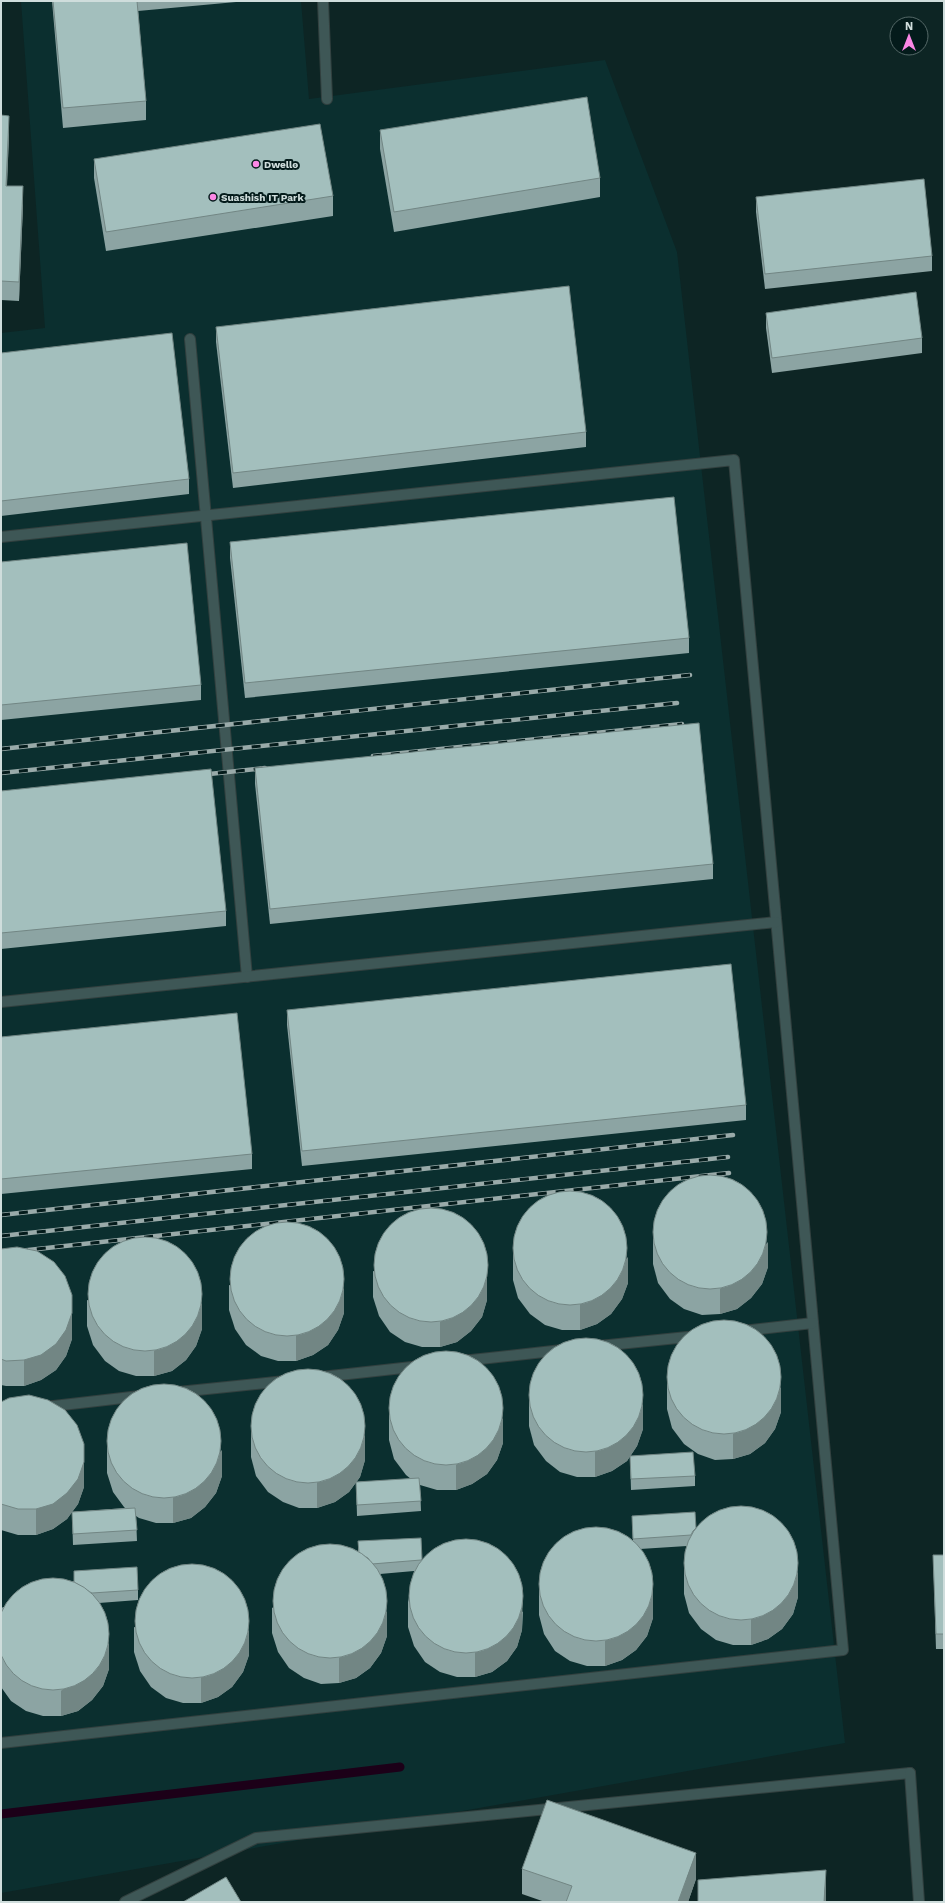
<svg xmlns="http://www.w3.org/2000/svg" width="945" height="1903" viewBox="0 0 945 1903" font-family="'Work Sans',sans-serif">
<rect width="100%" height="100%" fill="#0d2524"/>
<polygon fill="#0b2f2f" points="21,1 301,1 309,99 605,60 677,252 845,1743 1,1893 1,333 45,328"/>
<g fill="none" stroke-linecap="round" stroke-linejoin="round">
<polyline stroke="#1c0018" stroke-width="9" points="1,1814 400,1767"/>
<g stroke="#32403f" stroke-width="12">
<g id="service">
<polyline points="190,339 247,977"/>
<polyline points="1,537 734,460 843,1650 1,1743"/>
<polyline points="1,1002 776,922"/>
<polyline points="743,1331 813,1323"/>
<polyline points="599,1346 697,1336"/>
<polyline points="462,1361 562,1350"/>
<polyline points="321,1377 421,1366"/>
<polyline points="178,1392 285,1381"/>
<polyline points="45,1407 140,1396"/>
<polyline points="125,1902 256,1838 910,1773"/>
</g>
</g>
<g stroke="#32403f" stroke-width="12">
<g id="minor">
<polyline points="323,1 327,99"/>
<polyline points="910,1773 919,1902"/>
</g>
</g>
<use href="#service" stroke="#3e5756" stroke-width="10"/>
<use href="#minor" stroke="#3e5756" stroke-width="10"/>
<g stroke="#99aaa9" stroke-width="4.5">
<g id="rail">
<polyline points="1,749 690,675"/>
<polyline points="373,756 682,724"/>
<polyline points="1,773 677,703"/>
<polyline points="200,775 265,768"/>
<polyline points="1,1215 733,1135"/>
<polyline points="1,1236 728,1157"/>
<polyline points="1,1253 729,1173"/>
</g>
</g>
<use href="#rail" stroke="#041b1b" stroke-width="3" stroke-dasharray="9" stroke-linecap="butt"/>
</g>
<g fill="#8ca4a3">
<polygon points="52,1 247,1 138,11 146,101 146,120 63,128"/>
<polygon points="1,115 9,135 7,186 23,205 19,301 1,300"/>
<polygon points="380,130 600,178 600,197 394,232 380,149"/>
<polygon points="94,159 333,196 333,216 106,251 94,178"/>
<polygon points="756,197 932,256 932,271 765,289 756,212"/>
<polygon points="766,313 922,338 922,353 772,373 766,328"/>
<polygon points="216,327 586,432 586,447 233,488 216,342"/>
<polygon points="1,353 189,479 189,494 1,516"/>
<polygon points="230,542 689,638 689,653 245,698 230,558"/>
<polygon points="1,562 201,685 201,700 1,720"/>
<polygon points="255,768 713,864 713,879 270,924 255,784"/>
<polygon points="1,791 226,911 226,926 1,949"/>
<polygon points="287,1010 746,1105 746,1120 302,1166 287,1025"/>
<polygon points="1,1037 252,1154 252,1169 1,1194"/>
<polygon points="653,1239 768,1267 762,1284 751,1298 737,1309 720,1314 702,1315 684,1309 670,1299 658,1283 653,1264"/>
<polygon points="1,1249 72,1339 66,1356 56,1370 41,1380 24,1386 6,1386 1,1385"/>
<polygon points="513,1254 628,1283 622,1299 611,1314 597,1324 580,1330 562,1330 545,1325 530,1314 518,1298 513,1280"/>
<polygon points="373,1271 487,1300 482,1317 471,1331 457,1342 440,1347 422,1347 405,1342 390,1332 379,1316 373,1297"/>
<polygon points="229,1285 344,1313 338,1330 328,1345 313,1355 296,1361 278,1361 261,1356 246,1345 235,1329 229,1310"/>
<polygon points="87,1300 202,1329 196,1346 186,1360 172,1371 154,1376 136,1376 119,1371 105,1361 93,1345 87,1326"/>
<polygon points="667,1384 781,1412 775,1429 765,1443 750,1454 733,1459 715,1460 698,1454 684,1444 672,1428 667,1409"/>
<polygon points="529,1401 643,1429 637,1446 627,1461 612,1471 595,1477 577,1477 560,1472 546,1461 534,1445 529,1426"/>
<polygon points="1,1402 84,1487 78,1504 72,1512 125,1508 124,1507 113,1492 107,1473 107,1447 222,1476 216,1493 205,1507 191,1518 173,1523 156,1523 139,1518 136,1516 137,1541 73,1545 72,1512 67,1519 53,1529 36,1535 18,1535 1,1530"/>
<polygon points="389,1415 503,1443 497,1460 487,1474 472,1484 456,1490 437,1490 420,1485 421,1511 357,1516 356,1482 411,1479 406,1475 394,1459 389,1440"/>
<polygon points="251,1432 365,1460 360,1477 349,1492 335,1502 317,1508 299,1508 283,1502 268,1492 256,1476 251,1457"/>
<polygon points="630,1456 695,1476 695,1486 631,1490"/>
<polygon points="632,1516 696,1528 798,1597 793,1614 782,1629 768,1639 751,1645 733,1645 716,1640 701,1629 689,1613 684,1594 684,1569 687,1546 640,1549 653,1601 653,1618 647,1636 636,1650 622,1660 605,1666 587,1666 570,1661 555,1651 544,1634 539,1615 539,1590 633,1541"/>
<polygon points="358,1541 422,1559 523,1612 522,1630 517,1647 507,1661 492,1672 475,1677 457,1677 440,1672 425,1662 414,1646 408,1627 408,1602 414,1571 380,1574 387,1636 381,1653 370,1668 356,1678 339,1683 321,1684 304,1678 289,1668 278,1652 272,1633 272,1608 358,1552"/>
<polygon points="933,1555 944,1555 944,1649 936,1649"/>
<polygon points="74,1571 138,1590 138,1600 99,1603 109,1669 103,1686 92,1700 78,1711 61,1716 43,1716 26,1711 11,1701 1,1687 1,1608 74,1581"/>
<polygon points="134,1627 249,1655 243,1672 232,1687 218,1697 201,1703 183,1703 166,1698 151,1687 140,1671 134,1652"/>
<polygon points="522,1869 696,1879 688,1902 545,1902 522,1894"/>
</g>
<g fill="#728684">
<polygon points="9,116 9,135 6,205 6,186"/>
<polygon points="23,186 23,205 19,301 19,282"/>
<polygon points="768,1242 768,1267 762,1284 751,1298 737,1309 720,1314 720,1289"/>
<polygon points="628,1257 628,1283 622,1299 611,1314 597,1324 580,1330 580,1304"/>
<polygon points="487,1274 487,1300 482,1317 471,1331 457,1342 440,1347 440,1322"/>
<polygon points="344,1288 344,1313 338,1330 328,1345 313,1355 296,1361 296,1335"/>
<polygon points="202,1303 202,1329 196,1346 186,1360 172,1371 154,1376 154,1351"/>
<polygon points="72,1313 72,1339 66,1356 56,1370 41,1380 24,1386 24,1360"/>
<polygon points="781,1387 781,1412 775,1429 765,1443 750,1454 733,1459 733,1434"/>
<polygon points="643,1404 643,1429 637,1446 627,1461 612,1471 595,1477 595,1451"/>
<polygon points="503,1418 503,1443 497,1460 487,1474 472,1484 456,1490 456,1465"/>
<polygon points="365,1435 365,1460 360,1477 349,1492 335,1502 317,1508 317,1482"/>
<polygon points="222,1450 222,1476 216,1493 205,1507 191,1518 173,1523 173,1497"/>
<polygon points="84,1462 84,1487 78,1504 67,1519 53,1529 36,1535 36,1509"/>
<polygon points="798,1572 798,1597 793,1614 782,1629 768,1639 751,1645 751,1619"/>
<polygon points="653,1575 653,1618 647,1636 636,1650 622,1660 605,1666 605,1641"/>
<polygon points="523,1587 522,1630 517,1647 507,1661 492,1672 475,1677 475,1652"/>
<polygon points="387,1611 387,1636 381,1653 370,1668 356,1678 339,1683 339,1658"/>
<polygon points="249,1630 249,1655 243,1672 232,1687 218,1697 201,1703 201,1677"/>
<polygon points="109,1643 109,1669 103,1686 92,1700 78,1711 61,1716 61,1691"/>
<polygon points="696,1853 696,1879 688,1902 678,1902"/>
<polygon points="826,1870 826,1902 824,1902"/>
</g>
<g fill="#a3bfbd" stroke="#728684">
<polygon points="53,1 137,1 146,101 63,108"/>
<polygon points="587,97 600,178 394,212 380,130"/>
<polygon points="1,115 9,116 6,186 23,186 19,282 1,281"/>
<polygon points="320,124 333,196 106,232 94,159"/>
<polygon points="924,179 932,256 765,274 756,197"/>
<polygon points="569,286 586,432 233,473 216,327"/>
<polygon points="916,292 922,338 772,358 766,313"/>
<polygon points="172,333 189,479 1,501 1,353"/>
<polygon points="674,497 689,638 245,683 230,542"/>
<polygon points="187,543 201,685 1,705 1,562"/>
<polygon points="699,723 713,864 270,909 255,768"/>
<polygon points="211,769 226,911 1,933 1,791"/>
<polygon points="731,964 746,1105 302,1151 287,1010"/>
<polygon points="237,1013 252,1154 1,1179 1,1037"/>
<circle cx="710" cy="1232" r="57"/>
<circle cx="570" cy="1248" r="57"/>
<circle cx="431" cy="1265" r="57"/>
<circle cx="287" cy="1279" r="57"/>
<circle cx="145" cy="1294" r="57"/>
<polygon points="17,1247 37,1251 54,1262 65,1276 72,1295 72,1313 66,1330 56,1344 41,1355 24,1360 6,1361 1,1359 1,1249"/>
<circle cx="724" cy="1377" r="57"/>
<circle cx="586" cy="1395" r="57"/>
<circle cx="446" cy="1408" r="57"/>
<circle cx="308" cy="1426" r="57"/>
<circle cx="164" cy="1441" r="57"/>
<polygon points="29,1395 48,1400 65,1410 77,1425 84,1444 84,1462 78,1479 67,1493 53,1504 36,1509 18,1509 1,1504 1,1402 9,1398"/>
<polygon points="693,1452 695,1476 631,1479 630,1456"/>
<polygon points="419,1478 421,1501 357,1505 356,1482"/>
<circle cx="741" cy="1563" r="57"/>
<polygon points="135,1508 137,1530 73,1534 72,1512"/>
<polygon points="695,1512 696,1528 693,1531 691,1535 633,1539 632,1516"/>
<circle cx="596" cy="1584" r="57"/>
<polygon points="421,1538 422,1559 421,1560 372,1564 368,1558 359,1553 358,1541"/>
<circle cx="466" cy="1596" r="57"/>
<circle cx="330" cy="1601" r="57"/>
<polygon points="933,1555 944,1555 944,1634 936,1634"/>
<circle cx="192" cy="1621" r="57"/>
<polygon points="137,1567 138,1590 92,1593 90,1592 74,1582 74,1571"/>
<circle cx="53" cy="1634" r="56"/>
<polygon points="547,1800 696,1853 678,1902 566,1902 572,1886 522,1869"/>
<polygon points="826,1870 824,1902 698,1902 698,1880"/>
<polygon points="226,1877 241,1902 183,1902"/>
</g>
<g fill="#fb87e5" stroke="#041b1b" stroke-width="1.5">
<circle cx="256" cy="164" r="4"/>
<circle cx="213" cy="197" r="4"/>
</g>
<g text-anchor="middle" stroke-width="4" stroke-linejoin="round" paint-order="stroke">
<g font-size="10" font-weight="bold" fill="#cfdddc" stroke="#041b1b" text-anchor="start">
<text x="264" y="168">Dwello</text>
<text x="221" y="201">Suashish IT Park</text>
</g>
</g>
<rect width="945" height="1903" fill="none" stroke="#cfdddc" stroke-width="4"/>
<g transform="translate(909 36)"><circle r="19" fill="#041b1b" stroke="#556968"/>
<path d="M0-3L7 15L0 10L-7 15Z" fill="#fb87e5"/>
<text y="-6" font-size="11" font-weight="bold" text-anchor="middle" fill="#cfdddc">N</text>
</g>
</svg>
